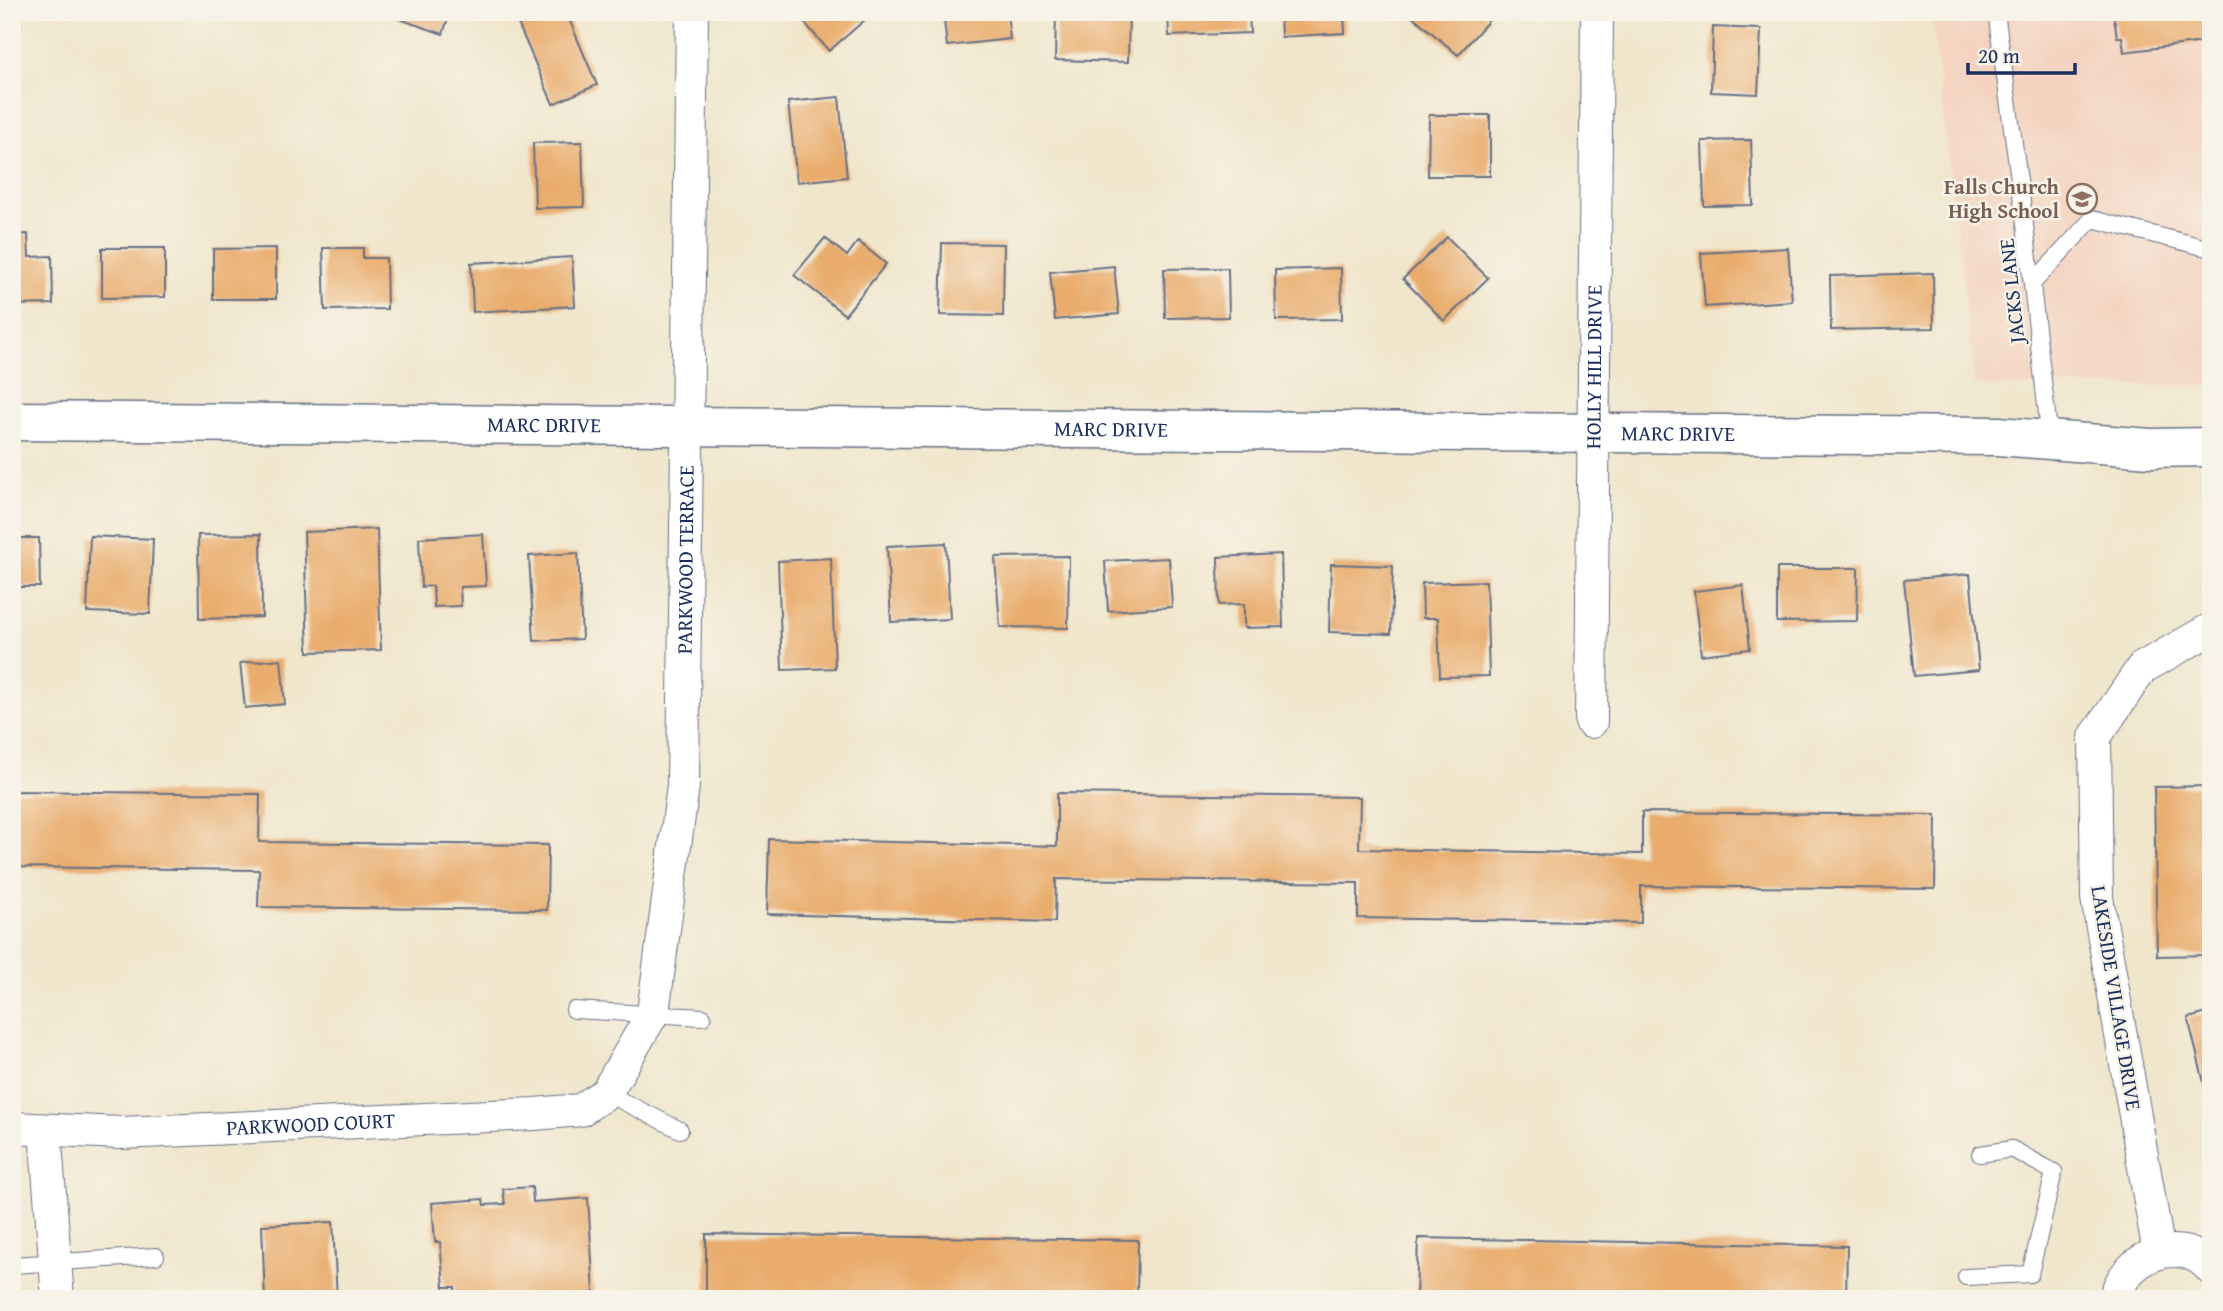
<svg xmlns="http://www.w3.org/2000/svg" width="2223" height="1311" viewBox="0 0 2223 1311" font-family="'Gentium Book Plus',serif">
<rect width="100%" height="100%" fill="#f7f3e8"/>
<filter id="ink" filterUnits="userSpaceOnUse"><feTurbulence type="fractalNoise" baseFrequency=".0143" numOctaves="2"/><feDisplacementMap in="SourceGraphic" scale="14" xChannelSelector="R" yChannelSelector="G"/><feConvolveMatrix kernelMatrix="1 2 1 2 8 2 1 2 1" color-interpolation-filters="sRGB"/></filter>
<filter id="wash" filterUnits="userSpaceOnUse"><feTurbulence type="fractalNoise" baseFrequency=".00686" numOctaves="4" result="noise"/><feDisplacementMap in="SourceGraphic" scale="28" xChannelSelector="R" yChannelSelector="G"/><feGaussianBlur stdDeviation="1.57" result="paint"/><feColorMatrix in="noise" values="0 0 0 0 0 0 0 0 0 0 0 0 0 0 0 0 0 1.4 0 .05"/><feComposite in="paint" operator="in"/></filter>
<g filter="url(#wash)">
<rect width="100%" height="100%" fill="#f0e6cc"/>
<polygon fill="#f4d3c0" points="1931,12 2211,12 2211,386 1975,386"/>
<g id="blocks">
<g fill="#e9ac6c">
<polygon points="379,12 450,12 443,34"/>
<polygon points="513,12 566,12 597,85 553,104"/>
<polygon points="799,12 874,12 829,51 797,14"/>
<polygon points="943,12 1007,12 1010,39 947,46"/>
<polygon points="1056,12 1129,12 1128,62 1055,60"/>
<polygon points="1168,12 1249,12 1250,33 1169,36"/>
<polygon points="1280,12 1344,12 1345,33 1281,37"/>
<polygon points="1413,12 1483,12 1490,19 1458,55 1411,15"/>
<polygon points="2113,12 2211,12 2211,41 2124,52 2122,37 2117,37"/>
<polygon points="12,19 21,26 12,37"/>
<polygon points="1713,27 1761,29 1758,94 1711,92"/>
<polygon points="839,97 847,177 797,182 788,102"/>
<polygon points="1429,115 1490,115 1490,176 1428,176"/>
<polygon points="1751,140 1753,205 1704,206 1702,141"/>
<polygon points="582,142 584,207 535,208 533,143"/>
<polygon points="28,234 29,257 52,256 53,304 12,305 12,235"/>
<polygon points="1447,237 1488,278 1444,321 1403,279"/>
<polygon points="825,238 847,256 858,241 886,264 845,315 794,275"/>
<polygon points="942,243 1004,244 1003,316 940,315"/>
<polygon points="102,248 165,248 165,297 102,298"/>
<polygon points="276,248 276,299 213,299 213,249"/>
<polygon points="323,248 363,248 363,258 386,258 387,309 325,310"/>
<polygon points="1788,248 1792,301 1705,307 1701,253"/>
<polygon points="572,257 575,306 473,312 471,263"/>
<polygon points="1114,266 1119,314 1055,320 1050,272"/>
<polygon points="1228,268 1229,317 1165,318 1164,269"/>
<polygon points="1341,268 1342,319 1276,320 1275,270"/>
<polygon points="1933,273 1934,328 1831,330 1830,276"/>
<polygon points="377,529 381,650 308,652 304,532"/>
<polygon points="261,534 262,617 199,619 198,535"/>
<polygon points="483,534 486,586 460,587 461,606 434,607 433,586 421,587 419,538"/>
<polygon points="90,536 153,539 150,614 87,612"/>
<polygon points="12,538 39,538 40,587 12,587"/>
<polygon points="946,543 950,619 891,622 887,546"/>
<polygon points="578,553 582,639 534,641 529,556"/>
<polygon points="1281,554 1283,627 1244,628 1244,604 1219,605 1218,557"/>
<polygon points="1069,556 1068,628 1000,627 995,557"/>
<polygon points="831,558 835,668 782,670 778,561"/>
<polygon points="1169,558 1172,607 1108,611 1105,561"/>
<polygon points="1331,564 1393,566 1391,634 1329,632"/>
<polygon points="1777,568 1858,568 1857,621 1777,622"/>
<polygon points="1970,574 1979,670 1914,676 1904,580"/>
<polygon points="1486,581 1489,676 1440,677 1438,618 1423,618 1422,583"/>
<polygon points="1743,585 1750,649 1701,655 1694,591"/>
<polygon points="281,659 285,704 245,708 240,663"/>
<polygon points="2211,786 2211,955 2157,956 2154,787"/>
<polygon points="12,791 260,794 259,842 548,845 547,910 258,907 259,870 12,867"/>
<polygon points="1057,793 1360,797 1359,849 1642,854 1642,812 1936,815 1935,889 1641,886 1641,923 1358,918 1358,883 1056,879 1055,922 767,914 769,839 1057,846"/>
<polygon points="2211,1012 2211,1107 2210,1107 2188,1018"/>
<polygon points="532,1187 533,1202 588,1198 594,1293 575,1295 575,1299 456,1299 455,1287 444,1287 440,1242 435,1242 432,1203 483,1199 484,1205 505,1204 503,1189"/>
<polygon points="333,1222 337,1299 265,1299 262,1225"/>
<polygon points="706,1234 1138,1240 1137,1299 706,1299"/>
<polygon points="1418,1238 1847,1246 1846,1299 1416,1299"/>
</g>
</g>
</g>
<g filter="url(#ink)">
<use href="#blocks" fill-opacity="0" stroke="#666f84" stroke-width="2"/>
<g fill="none" stroke-linecap="round" stroke-linejoin="round">
<g stroke="#666f84" stroke-width="18">
<g id="service">
<polyline points="1996,12 2024,216 2050,440"/>
<polyline points="2032,284 2092,219 2211,249"/>
<polyline points="574,1010 703,1017"/>
<polyline points="606,1093 680,1130"/>
<polyline points="12,1265 156,1256"/>
<polyline points="1966,1277 2030,1274 2054,1172 2012,1149 1980,1154"/>
</g>
</g>
<g stroke="#666f84" stroke-width="34">
<g id="minor">
<path id="s1" d="M1591,722L1597,12"/>
<path id="s2" d="M12,1128L121,1133L534,1114L581,1110L606,1093L653,1013L683,786L692,12"/>
<polyline points="45,1130 58,1299"/>
<polyline points="2159,1253 2097,898 2095,737 2142,668 2211,629"/>
<path d="M2115,1299C2123,1257 2181,1232 2211,1269"/>
</g>
</g>
<g stroke="#666f84" stroke-width="41">
<g id="tertiary">
<path id="s3" d="M12,421L1998,436L2150,448L2211,447"/>
</g>
</g>
<use href="#service" stroke="#fff" stroke-width="16"/>
<use href="#minor" stroke="#fff" stroke-width="32"/>
<use href="#tertiary" stroke="#fff" stroke-width="38"/>
</g>
</g>
<defs>
<g id="school-ring" transform="scale(1.575)"><circle r="9.5" fill="#f7f3e8" stroke="#8d6e63" stroke-width="1.5"/><path d="M0-5L7-2L0 1L-7-2ZM-4 1L0 2.5L4 1V4Q0 6-4 4Z" fill="#8d6e63"/></g>
</defs>
<g fill-rule="evenodd">
<use href="#school-ring" x="2082" y="199"/>
</g>
<g text-anchor="middle" stroke-width="5" stroke-linejoin="round" paint-order="stroke">
<g font-size="21" font-weight="bold" fill="#785e54" stroke="#f7f3e8" text-anchor="end">
<text x="2059" y="194">Falls Church<tspan x="2059" dy="24">High School</tspan></text>
</g>
<g font-size="21" fill="#1b2f5e" stroke="#f7f3e8">
<text transform="translate(2012 291) rotate(-96)" y="7">JACKS LANE</text>
<text dy="7" stroke="none"><textPath href="#s1" startOffset="355">HOLLY HILL DRIVE</textPath></text>
<text dy="7" stroke="none"><textPath href="#s3" startOffset="532">MARC DRIVE</textPath></text>
<text dy="7" stroke="none"><textPath href="#s3" startOffset="1099">MARC DRIVE</textPath></text>
<text dy="7" stroke="none"><textPath href="#s3" startOffset="1666">MARC DRIVE</textPath></text>
<text dy="7" stroke="none"><textPath href="#s2" startOffset="1148">PARKWOOD TERRACE</textPath></text>
<text transform="translate(2116 998) rotate(81)" y="7">LAKESIDE VILLAGE DRIVE</text>
<text dy="7" stroke="none"><textPath href="#s2" startOffset="299">PARKWOOD COURT</textPath></text>
</g>
</g>
<rect width="2223" height="1311" fill="none" stroke="#f7f3e8" stroke-width="42"/>
<path d="M1968 63v10h107v-10" fill="none" stroke="#1b2f5e" stroke-width="3.5"/>
<text x="1978" y="63" font-size="21" fill="#1b2f5e" stroke="#f7f3e8" stroke-width="5" paint-order="stroke">20 m</text>
</svg>
